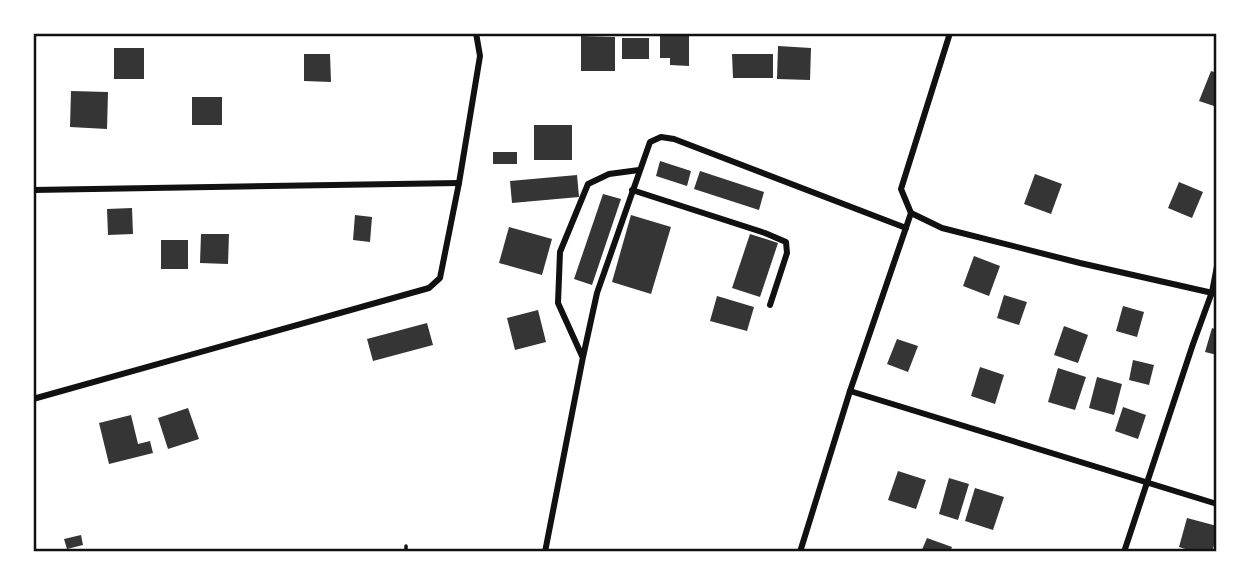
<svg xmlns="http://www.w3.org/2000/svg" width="1250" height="585" viewBox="0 0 1250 585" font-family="Roboto,sans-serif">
<rect width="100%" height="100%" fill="#fff"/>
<g fill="#353535">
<polygon points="660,33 689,33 689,66 670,65 670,58 660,58"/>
<polygon points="581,36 615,37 615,71 581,71"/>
<rect x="622" y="38" width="27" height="21"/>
<polygon points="778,46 811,48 810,80 777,79"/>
<rect x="114" y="48" width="30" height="31"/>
<polygon points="304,54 330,54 331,82 304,81"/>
<polygon points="732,54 773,54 773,78 733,78"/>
<polygon points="1211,71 1217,73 1217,107 1199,101"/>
<polygon points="71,91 108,92 107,129 70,127"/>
<rect x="192" y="97" width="30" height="28"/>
<rect x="534" y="125" width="38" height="35"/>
<rect x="493" y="152" width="24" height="12"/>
<polygon points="660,161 691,171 687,186 656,176"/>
<polygon points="700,171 764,192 759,210 694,189"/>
<polygon points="1035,174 1062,184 1051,214 1024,204"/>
<polygon points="577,175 579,197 512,203 510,181"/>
<polygon points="1179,182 1203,192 1192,218 1168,208"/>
<polygon points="603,194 621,199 592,285 574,279"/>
<polygon points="132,208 133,234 108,235 107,209"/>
<polygon points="355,215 372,217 370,242 353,240"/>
<polygon points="631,215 671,227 651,294 612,282"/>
<polygon points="509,227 552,239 542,275 499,263"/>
<polygon points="201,234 229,234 228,264 200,263"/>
<polygon points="750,234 778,243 760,297 732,288"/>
<rect x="161" y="240" width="27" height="29"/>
<polygon points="974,256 1000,266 989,296 963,286"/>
<polygon points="1004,295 1027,302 1019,325 997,318"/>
<polygon points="717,296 754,307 747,331 710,321"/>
<polygon points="1123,306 1144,312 1137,337 1116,331"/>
<polygon points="538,310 546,342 515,350 507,318"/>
<polygon points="427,323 433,345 373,361 367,339"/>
<polygon points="1064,326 1088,335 1078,363 1054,355"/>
<polygon points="1212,328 1217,330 1217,355 1205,352"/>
<polygon points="897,339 918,346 908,372 887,364"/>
<polygon points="1133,360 1154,365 1149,385 1129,380"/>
<polygon points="980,367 1004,375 995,404 971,396"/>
<polygon points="1058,368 1086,377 1075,410 1048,402"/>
<polygon points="1097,377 1122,384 1114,415 1089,408"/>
<polygon points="1123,407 1146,415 1138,439 1115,431"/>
<polygon points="188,408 199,439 168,449 158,418"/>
<polygon points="131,415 138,444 150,441 153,453 109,464 99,423"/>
<polygon points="898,471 926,480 916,509 888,500"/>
<polygon points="949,478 969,484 958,520 939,514"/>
<polygon points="975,488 1004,497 993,530 965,521"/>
<polygon points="1187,518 1217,526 1217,535 1212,552 1195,552 1179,547"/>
<polygon points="81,535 83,545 67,549 64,539"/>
<polygon points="927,538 952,547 950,552 921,552"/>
</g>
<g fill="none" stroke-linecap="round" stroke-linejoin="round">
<polyline stroke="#111" stroke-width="3.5" points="406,546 406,552"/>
<g stroke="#111" stroke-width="6">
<polyline points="33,190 459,183"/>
<polyline points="632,190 765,233 786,242 787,253 770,305"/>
<polyline points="911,213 942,228 1080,263 1217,294"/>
<polyline points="582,356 558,303 560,252 588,184 609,174 639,170"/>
<polyline points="850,391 1217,504"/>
<polyline points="33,399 429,288 440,278 459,183 480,56 476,33"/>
<polyline points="545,552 583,357 597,293 650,142 661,137 674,139 906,228"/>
<polyline points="800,552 850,391 911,213 901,189 950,33"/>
<polyline points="1124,552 1193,344 1212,292 1217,266"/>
</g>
</g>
<rect width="1250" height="585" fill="none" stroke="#ffffff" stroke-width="70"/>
<rect x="35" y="35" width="1180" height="515" fill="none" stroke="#111" stroke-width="2.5"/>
</svg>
